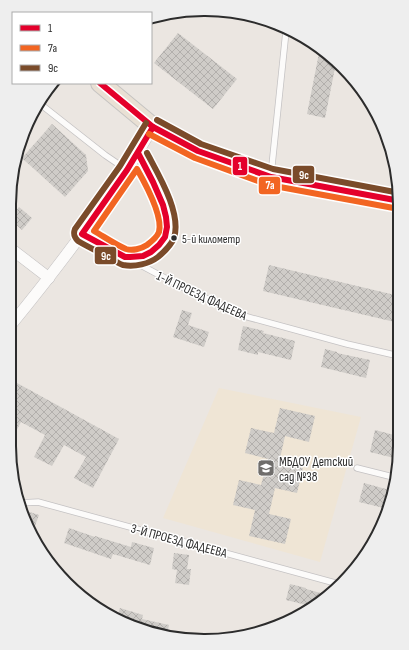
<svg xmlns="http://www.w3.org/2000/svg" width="409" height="650" viewBox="0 0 409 650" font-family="'Sofia Sans Condensed',sans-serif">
<defs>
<pattern id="building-cross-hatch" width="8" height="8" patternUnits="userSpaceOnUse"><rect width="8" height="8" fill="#cfccc8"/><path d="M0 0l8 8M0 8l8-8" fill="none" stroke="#b2afac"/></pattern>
</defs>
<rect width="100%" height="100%" fill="#ebe6e1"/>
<polygon fill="#efe5d5" points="219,388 361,417 320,562 163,518"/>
<g fill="url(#building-cross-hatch)">
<polygon points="178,33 237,79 213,109 154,63"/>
<polygon points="320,48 324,50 336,63 325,118 307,114"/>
<polygon points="52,124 86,155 88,171 65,197 22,158"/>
<polygon points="19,207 32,218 22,230 10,219 10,218"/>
<polygon points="269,265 399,296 399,323 263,291"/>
<polygon points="182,310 192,313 188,325 209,332 204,347 173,337"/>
<polygon points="243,326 264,331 263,333 295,341 291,360 258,352 258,355 238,350"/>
<polygon points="325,349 337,352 337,353 370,360 366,378 321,367"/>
<polygon points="17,383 119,439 93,488 74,478 86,457 64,445 52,466 34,457 45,435 21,422 9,444 9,397"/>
<polygon points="280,408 315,416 309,442 285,436 279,463 303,468 297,493 275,488 269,514 291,519 285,544 249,536 255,510 233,505 239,480 261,485 268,459 245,453 251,428 274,433"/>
<polygon points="375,430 398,436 398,459 370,452"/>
<polygon points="364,483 393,491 388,509 359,502"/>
<polygon points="20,509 39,515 32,534 27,523"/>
<polygon points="69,528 95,537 95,536 131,547 132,542 154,548 150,565 113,554 111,559 64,543"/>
<polygon points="174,553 189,555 187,569 191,569 189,585 175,583 177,570 172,569"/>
<polygon points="290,584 306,588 306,589 328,595 315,607 286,600"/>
<polygon points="120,608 143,615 142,619 169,625 167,635 141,631 115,616 116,614 118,614"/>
</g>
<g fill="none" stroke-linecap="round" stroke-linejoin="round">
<g stroke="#c4c2c3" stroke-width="7">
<g id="service">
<polyline points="39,103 105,155 127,170"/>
<polyline points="271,175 286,31"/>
<polyline points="82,234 180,286 244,316 347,344 399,356"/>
<path d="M127,258C139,258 150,255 158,246C160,243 164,240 165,236C174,217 147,170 138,153"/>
<polyline points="357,468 397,478"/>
<polyline points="19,503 38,502 339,584"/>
</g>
</g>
<g stroke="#c4c2c3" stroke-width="12">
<g id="minor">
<polyline points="10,248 49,278"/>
<path d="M10,326C51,276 90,225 126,171C136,157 144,141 153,127"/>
</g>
</g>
<g stroke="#c6c4c2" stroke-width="20">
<polyline id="trunk" points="100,83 153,127 198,151 271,177 400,201"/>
</g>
<use href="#service" stroke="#fcfbfa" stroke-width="5.5"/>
<use href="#minor" stroke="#fcfbfa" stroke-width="11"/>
<use href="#trunk" stroke="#e9e0d4" stroke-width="18"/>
<g stroke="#fff" stroke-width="9">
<g id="bus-1">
<polyline points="100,83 153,127 198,151 271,177 400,201"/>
<polyline points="138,153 153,182 163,205 166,217 167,227 165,237 159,245 151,252 143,256 130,257 125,257 82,234 127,170 153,127"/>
</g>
</g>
<g stroke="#fff" stroke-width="9">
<g id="bus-2">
<polyline points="149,134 195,158 269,185 399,209"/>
<path d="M137,169C145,183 163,216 159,232C157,237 151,242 147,245C141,249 132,251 126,249C116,245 103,236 94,231Z"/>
</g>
</g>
<g stroke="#fff" stroke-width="9">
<g id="bus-3">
<polyline points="157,120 201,144 273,169 400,193"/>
<path d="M146,123L120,166L75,229C73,234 74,237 78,241C88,247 99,252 110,258C114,260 119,264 123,265C135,267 149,264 158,257C164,252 171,245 174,238C182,213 158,174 147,153"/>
</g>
</g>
<use href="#bus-1" stroke="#e4002b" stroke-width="6"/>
<use href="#bus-2" stroke="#f26522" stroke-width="6"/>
<use href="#bus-3" stroke="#7a4b2a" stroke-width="6"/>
</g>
<defs>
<g id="school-square" transform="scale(0.9)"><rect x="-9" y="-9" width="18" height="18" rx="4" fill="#6f6d6b" stroke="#fff"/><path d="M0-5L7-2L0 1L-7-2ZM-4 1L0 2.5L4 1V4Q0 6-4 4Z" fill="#fff"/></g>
</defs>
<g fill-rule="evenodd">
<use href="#school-square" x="266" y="468"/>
</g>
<circle fill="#2c2c2c" stroke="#fff" stroke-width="1.5" cx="174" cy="238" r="3.5"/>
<g text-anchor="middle" stroke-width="3" stroke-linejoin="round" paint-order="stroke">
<g font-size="12" fill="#2c2c2c" stroke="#fff" text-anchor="start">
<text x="182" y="243">5-й километр</text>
</g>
<g font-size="13" fill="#2c2c2c" stroke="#fff">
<text transform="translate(202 295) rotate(25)" y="5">1-Й ПРОЕЗД ФАДЕЕВА</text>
<text transform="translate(179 540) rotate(15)" y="5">3-Й ПРОЕЗД ФАДЕЕВА</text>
</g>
<g font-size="13" fill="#2c2c2c" stroke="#fff" text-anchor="start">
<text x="279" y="466">МБДОУ Детский<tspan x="279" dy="15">сад №38</tspan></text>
</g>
</g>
<path d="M0 0H409V650H0ZM204 16H205A188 188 0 0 1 393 204V446A188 188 0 0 1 205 634H204A188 188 0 0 1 16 446V204A188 188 0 0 1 204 16Z" fill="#eee" fill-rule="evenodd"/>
<path fill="none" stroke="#2c2c2c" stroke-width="2" d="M204 16H205A188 188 0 0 1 393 204V446A188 188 0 0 1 205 634H204A188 188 0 0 1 16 446V204A188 188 0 0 1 204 16Z"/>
<g stroke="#fff" stroke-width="1.5">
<rect x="232" y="156" width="16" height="20" rx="4" fill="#e4002b"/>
<rect x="292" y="165" width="23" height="19" rx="4" fill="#7a4b2a"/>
<rect x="258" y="176" width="23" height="19" rx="4" fill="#f26522"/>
<rect x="94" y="246" width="23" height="19" rx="4" fill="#7a4b2a"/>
</g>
<g font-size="11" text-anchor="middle" font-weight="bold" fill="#fff">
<text x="240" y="170">1</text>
<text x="304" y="179">9с</text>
<text x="270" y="189">7а</text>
<text x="106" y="260">9с</text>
</g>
<rect x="12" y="12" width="140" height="72" fill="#ffffff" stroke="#ababab"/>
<rect x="20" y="25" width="20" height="6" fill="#e4002b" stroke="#ababab"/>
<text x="48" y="32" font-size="12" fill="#2c2c2c">1</text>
<rect x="20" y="45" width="20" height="6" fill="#f26522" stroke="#ababab"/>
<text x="48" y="52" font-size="12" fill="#2c2c2c">7а</text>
<rect x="20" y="65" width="20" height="6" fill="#7a4b2a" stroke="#ababab"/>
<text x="48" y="72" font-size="12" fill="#2c2c2c">9с</text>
</svg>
